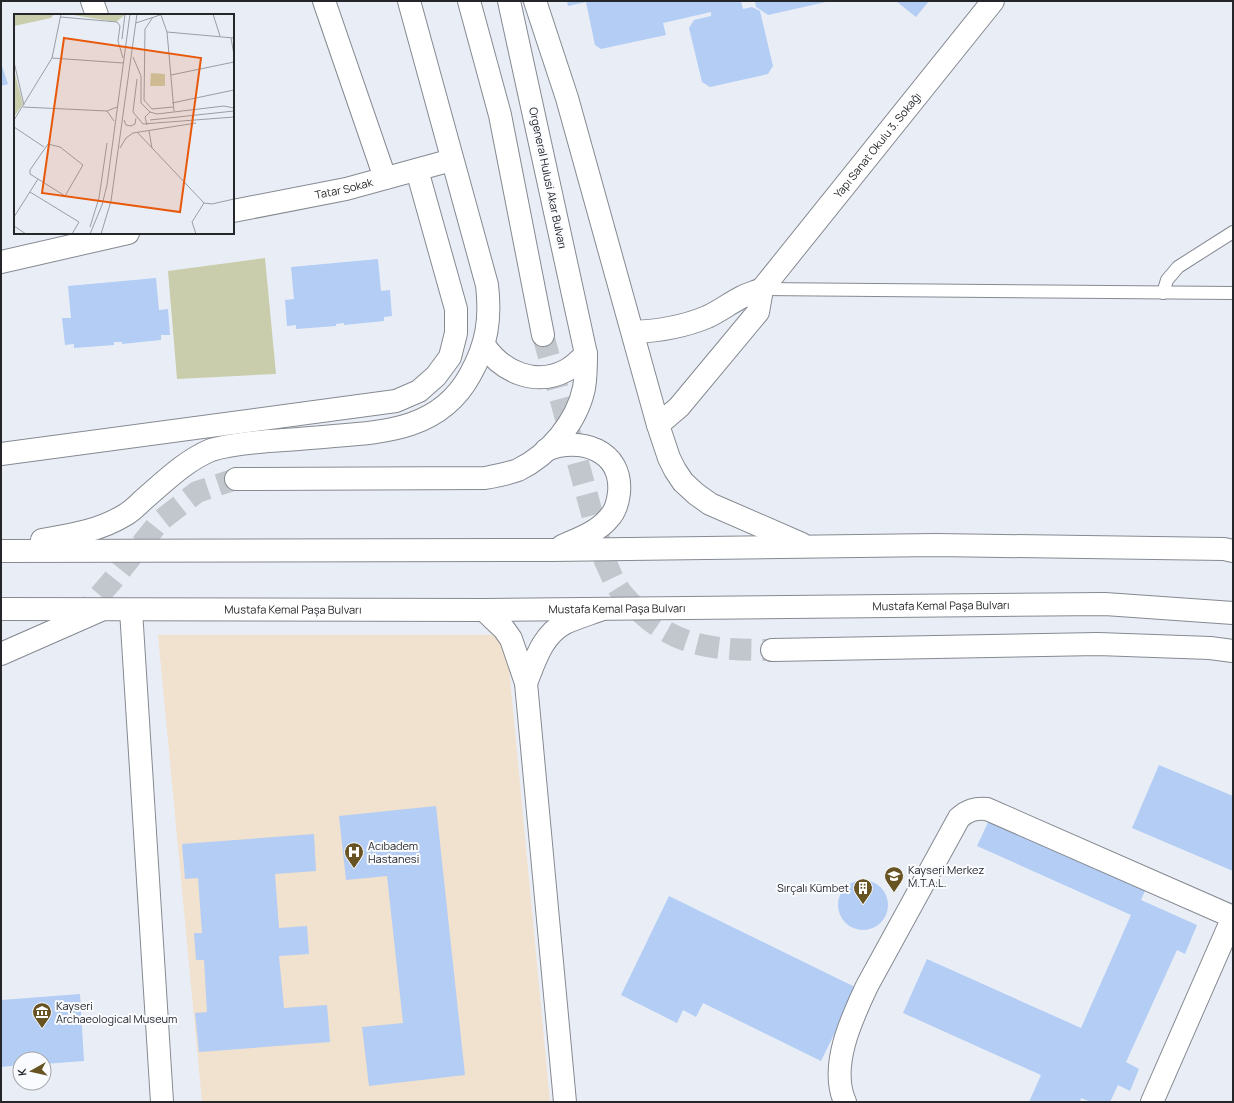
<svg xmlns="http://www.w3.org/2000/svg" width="1234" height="1103" viewBox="0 0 1234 1103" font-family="Manrope,sans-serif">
<rect width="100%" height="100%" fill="#e9eef6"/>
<polygon fill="#f1e1cf" points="158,635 506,635 550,1102 202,1102"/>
<polygon fill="#c9cdab" points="265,258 276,374 177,379 168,271"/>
<g fill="#b3cdf5">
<polygon points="567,1 741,1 743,9 752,7 760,11 773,66 768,74 710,87 702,82 689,28 694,20 711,16 711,12 663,23 666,35 601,49 595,45 586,2 568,6"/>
<polygon points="755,1 826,1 826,2 768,15 756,7"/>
<polygon points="896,1 929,1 916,17"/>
<polygon points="1,63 8,84 1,86"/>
<polygon points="378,259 381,291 390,290 392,316 384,317 384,321 344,325 344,323 336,324 336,326 296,329 296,325 287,326 285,300 294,299 291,267"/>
<polygon points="156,278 159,310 168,309 170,335 161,335 161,340 122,344 122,342 114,342 114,345 74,348 74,344 65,345 62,318 71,318 68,286"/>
<polygon points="1159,765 1233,796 1233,871 1132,828"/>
<polygon points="436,806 465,1075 369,1086 362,1027 403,1023 387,876 346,880 339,816"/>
<polygon points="991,816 1147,886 1141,900 1197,925 1185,954 1177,950 1126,1062 1139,1069 1130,1091 1118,1085 1110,1102 1091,1102 1081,1098 1080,1102 1029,1102 1041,1075 903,1013 927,959 1081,1028 1131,915 977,846"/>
<polygon points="314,834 316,871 275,874 279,928 307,926 309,954 279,956 284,1008 327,1005 330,1042 199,1052 195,1013 207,1012 204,960 196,960 194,933 202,933 198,878 185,879 182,844"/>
<circle cx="863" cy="905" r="25"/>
<polygon points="669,896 857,988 821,1061 703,1003 696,1017 683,1010 677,1023 621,995"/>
<polygon points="80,994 84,1061 44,1064 44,1059 20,1059 20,1065 1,1067 1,1000"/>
</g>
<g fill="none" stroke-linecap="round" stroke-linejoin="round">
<g stroke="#c2c6cd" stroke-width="22" stroke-dasharray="22 11" stroke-linecap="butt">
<path d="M543,335L605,561C609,569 612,578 617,586C622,595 631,603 639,611C678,649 721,650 772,650"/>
<polyline points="78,620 112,581 160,521 197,492 236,479"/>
</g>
<g stroke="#858a91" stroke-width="14">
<g id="lane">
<polyline points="762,289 1233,293"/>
<polyline points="1163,293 1167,280 1178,267 1233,232"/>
</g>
</g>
<g stroke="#858a91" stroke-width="24">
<g id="street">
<polyline points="92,1 97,15"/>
<polyline points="324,1 385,178"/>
<path id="s1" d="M233,211L346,189L452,160"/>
<polyline points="1,262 128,233"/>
<path d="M633,332C659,331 683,327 707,317C720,311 730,303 742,297C748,294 755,292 762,289"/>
<path id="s2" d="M658,425L679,407L758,312L762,289L993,1"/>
<polyline points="1,454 396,401 419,391 436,376 450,357 456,333 456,309 417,170"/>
<polyline points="131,610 162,1102"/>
<polyline points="484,610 504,629 511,639 526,683 565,1102"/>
<path d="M526,683C535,661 542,635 565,623C576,618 589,614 600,610"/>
<path d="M845,1102C829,1066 852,1018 867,986L959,818C968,810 975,808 987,809L1233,917L1152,1102"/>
</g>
</g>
<g stroke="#858a91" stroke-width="24">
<polyline id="secondary" points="1,654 101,610"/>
</g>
<g stroke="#858a91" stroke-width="24">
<g id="primary">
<polyline points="469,1 500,115 543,335"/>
<polyline points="535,1 567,98 658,425 669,458 675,470 683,482 696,494 710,504 802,544"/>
<path d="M484,345C502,372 536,387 567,370C574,366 580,360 586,354"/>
<path d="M546,450C580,436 623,450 619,493C618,501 615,512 609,518C598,532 578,539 562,546"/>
<path d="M236,479L485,478C496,476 507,474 518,470C549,455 577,422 584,388C586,377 586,366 586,354L509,1"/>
<path d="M42,540C71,535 99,531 125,515C132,511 138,505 143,500C165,481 185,461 211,450C230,444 249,443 268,441C290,440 312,438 334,436C388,432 441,428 470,375C487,345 491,319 487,285L409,1"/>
<polyline points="1,551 551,550 936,545 1224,549 1233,551"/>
<path id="s3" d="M1,609L484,610L1105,604L1233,613"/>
<polyline points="772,650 1098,644 1210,648 1233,651"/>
</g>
</g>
<use href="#lane" stroke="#fff" stroke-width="12"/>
<use href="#street" stroke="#fff" stroke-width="22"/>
<use href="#secondary" stroke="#fff" stroke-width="22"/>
<use href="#primary" stroke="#fff" stroke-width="22"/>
</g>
<defs>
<g id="hospital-pin" transform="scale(1)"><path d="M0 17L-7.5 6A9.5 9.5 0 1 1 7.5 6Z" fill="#685322" stroke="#f9fbfe"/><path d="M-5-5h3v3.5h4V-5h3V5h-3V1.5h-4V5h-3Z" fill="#fff"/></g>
<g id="school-pin" transform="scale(1)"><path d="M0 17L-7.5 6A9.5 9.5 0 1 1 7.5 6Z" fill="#685322" stroke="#f9fbfe"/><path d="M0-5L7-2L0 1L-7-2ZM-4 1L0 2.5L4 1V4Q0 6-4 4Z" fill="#fff"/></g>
<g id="building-pin" transform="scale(1)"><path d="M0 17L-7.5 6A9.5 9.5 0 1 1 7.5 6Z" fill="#685322" stroke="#f9fbfe"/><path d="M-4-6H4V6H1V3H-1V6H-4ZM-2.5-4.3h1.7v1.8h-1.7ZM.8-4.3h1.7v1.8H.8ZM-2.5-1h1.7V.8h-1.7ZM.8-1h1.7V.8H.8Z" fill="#fff"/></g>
<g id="museum-pin" transform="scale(1)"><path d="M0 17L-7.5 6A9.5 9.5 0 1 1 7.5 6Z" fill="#685322" stroke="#f9fbfe"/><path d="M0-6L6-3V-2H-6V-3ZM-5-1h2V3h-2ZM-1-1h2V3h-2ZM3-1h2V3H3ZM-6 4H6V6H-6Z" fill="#fff"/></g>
</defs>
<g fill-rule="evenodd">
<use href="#hospital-pin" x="354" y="852"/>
<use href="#school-pin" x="894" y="876"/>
<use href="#building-pin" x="863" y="888"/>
<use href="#museum-pin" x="42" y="1012"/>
</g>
<g text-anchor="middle" stroke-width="4" stroke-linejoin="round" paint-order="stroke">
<g font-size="11" fill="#242629" stroke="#f9fbfe">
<text dy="4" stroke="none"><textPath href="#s2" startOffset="359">Yapı Sanat Okulu 3. Sokağı</textPath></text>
<text transform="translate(548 178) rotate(78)" y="4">Orgeneral Hulusi Akar Bulvarı</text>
<text dy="4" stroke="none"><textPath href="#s1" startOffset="113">Tatar Sokak</textPath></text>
<text dy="4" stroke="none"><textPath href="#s3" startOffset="940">Mustafa Kemal Paşa Bulvarı</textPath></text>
<text dy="4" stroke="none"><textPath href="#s3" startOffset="616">Mustafa Kemal Paşa Bulvarı</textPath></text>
<text dy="4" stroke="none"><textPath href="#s3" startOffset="292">Mustafa Kemal Paşa Bulvarı</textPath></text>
</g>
<g font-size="11" fill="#242629" stroke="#f9fbfe" text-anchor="start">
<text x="368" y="850">Acıbadem<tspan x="368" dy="13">Hastanesi</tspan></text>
<text x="908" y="874">Kayseri Merkez<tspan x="908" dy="13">M.T.A.L.</tspan></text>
<text x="849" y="892" text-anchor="end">Sırçalı Kümbet</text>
<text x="56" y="1010">Kayseri<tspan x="56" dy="13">Archaeological Museum</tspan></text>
</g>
</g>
<g transform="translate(14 14)">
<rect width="220" height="220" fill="#e9eef6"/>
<path d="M0,0H40L37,4L0,12ZM53,0H112L102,8ZM0,56L9,90L0,103ZM137,59L151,60V72H136Z" fill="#c9cdab"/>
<path fill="none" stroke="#9a9ea4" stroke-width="1" d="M199,0L206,22M147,1L153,18L160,97M47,3L103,8L106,12L104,27L109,44M139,3L131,15L130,86L138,95L159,93M122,9L149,0M153,18L220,24M217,24L220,41M108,25L111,0M119,43L127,62V89L136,98L143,100L210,92L220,94M38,44L109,49M0,48L10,91M157,61L220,48M123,65L119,98L129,110L220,103M158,89L220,76M9,93L93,97L103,93M93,97L100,107M0,106L38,44L47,0M110,106L112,111L117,112L121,110L122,104M136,106L220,97M133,111L131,103L136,98M0,113L30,133M135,117L138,134M123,118L190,189L198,190L220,185M106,134L112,124L119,119L182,109M16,178L65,208L58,220M0,203L24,165L51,182L69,151L46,133L34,130L16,156V160L24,165M0,212L12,220M76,213L85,184L93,129M76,220L88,191L93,171L116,0M87,220L97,187L123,0M182,220L178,208L190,189"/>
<path fill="#e8590c" fill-opacity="0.15" stroke="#e8590c" stroke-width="2" d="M50,24L187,44L166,198L28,179Z"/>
<rect width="220" height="220" fill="none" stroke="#242629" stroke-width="2"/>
</g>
<rect width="1234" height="1103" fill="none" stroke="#242629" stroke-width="4"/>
<g transform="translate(32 1071) rotate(262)"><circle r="19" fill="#f9fbfe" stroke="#a4a6a9"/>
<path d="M0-3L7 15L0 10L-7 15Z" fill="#685322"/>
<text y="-6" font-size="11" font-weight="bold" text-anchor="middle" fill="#242629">K</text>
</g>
</svg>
